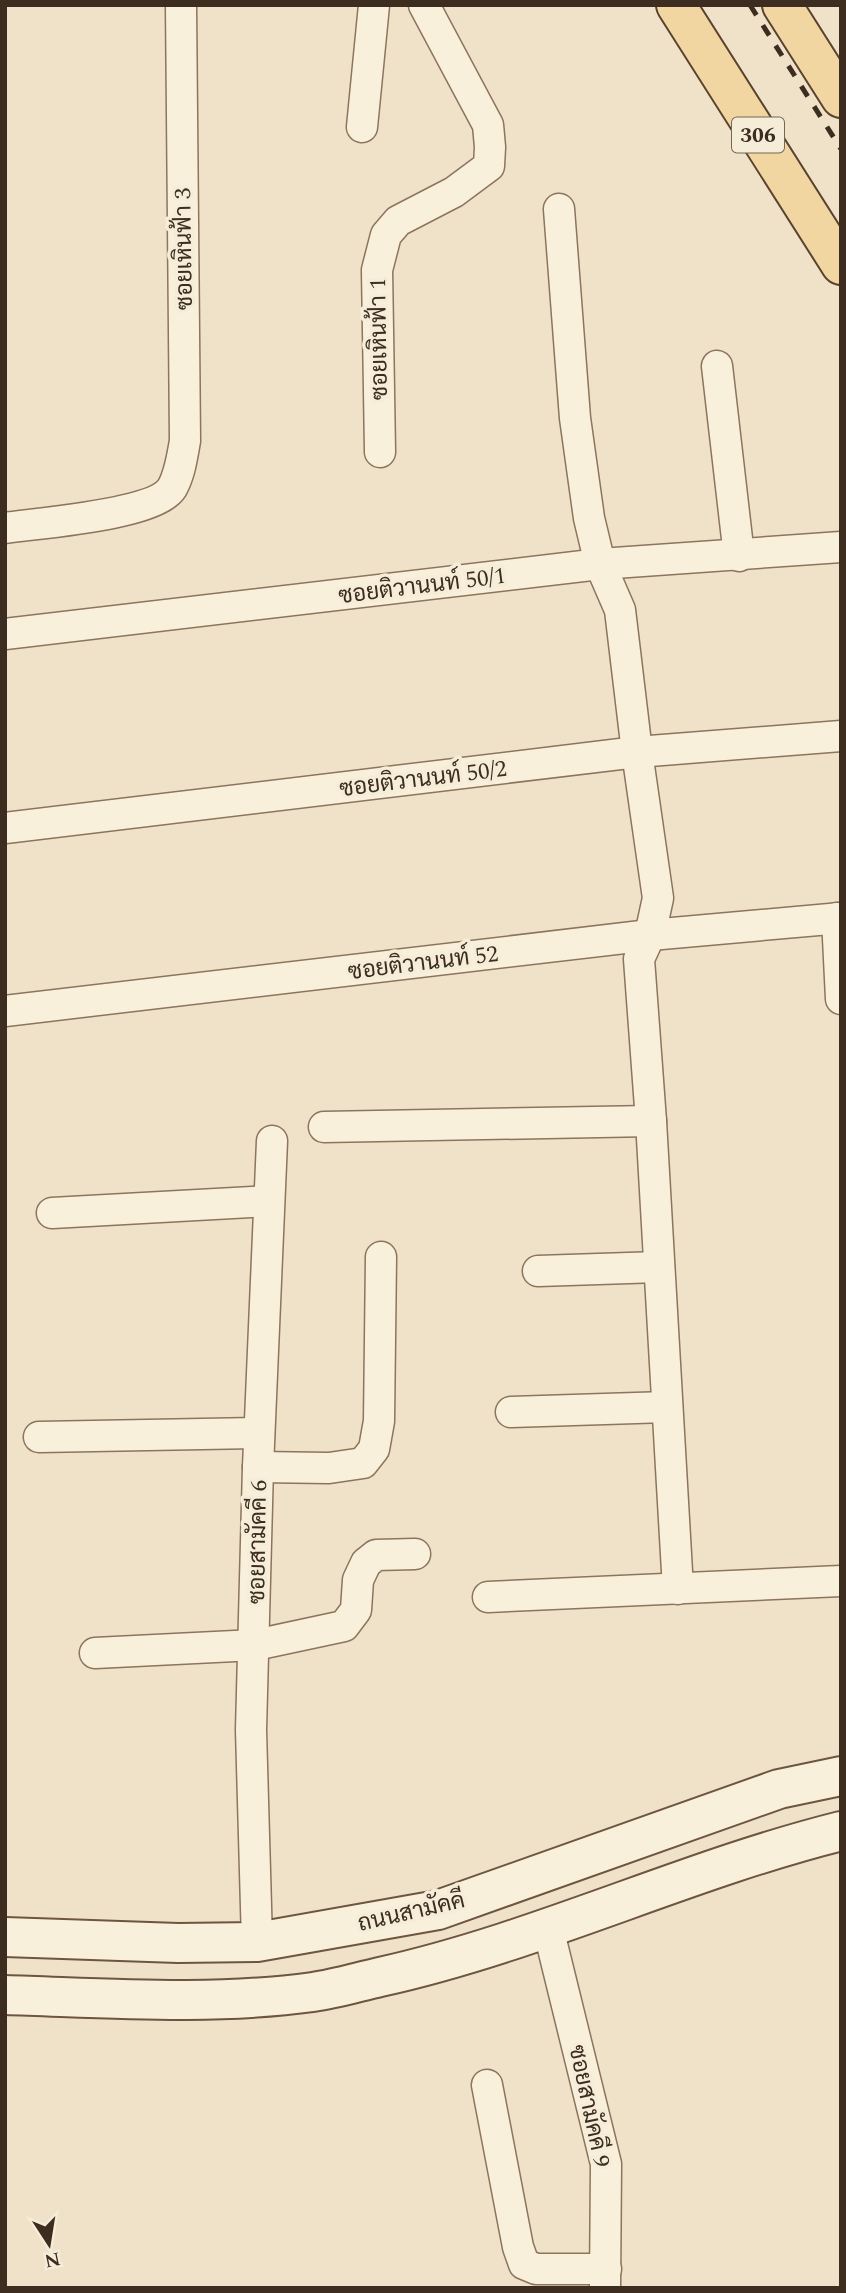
<svg xmlns="http://www.w3.org/2000/svg" width="846" height="2293" viewBox="0 0 846 2293" font-family="Spectral,Sarabun,serif">
<rect width="100%" height="100%" fill="#efe2c8"/>
<g fill="none" stroke-linecap="round" stroke-linejoin="round">
<g stroke="#8c745d" stroke-width="33">
<g id="minor">
<polyline points="362,127 374,5"/>
<polyline points="559,209 575,418 589,518 600,564 620,610 637,752 658,898 650,935 639,959 651,1121 678,1589"/>
<polyline points="717,366 739,556"/>
<polyline points="380,452 377,270 386,235 398,221 454,192 489,166 490,147 488,125 424,5"/>
<path d="M5,528C38,523 155,515 172,488C180,474 182,457 185,441L181,5"/>
<polyline points="5,634 600,564 841,547"/>
<polyline points="5,828 637,752 841,736"/>
<polyline points="837,918 841,999"/>
<polyline points="5,1011 650,935 841,918"/>
<polyline points="324,1127 651,1121"/>
<polyline points="52,1213 268,1201"/>
<polyline points="538,1271 659,1267"/>
<polyline points="511,1412 667,1407"/>
<polyline points="39,1437 259,1433"/>
<polyline points="258,1467 329,1468 363,1463 374,1449 379,1421 381,1257"/>
<polyline points="488,1597 841,1581"/>
<polyline points="95,1653 255,1645 344,1626 356,1610 358,1580 366,1563 376,1555 415,1554"/>
<polyline points="548,1928 606,2164 605,2288"/>
<polyline points="257,1942 251,1730 258,1467 272,1141"/>
<polyline points="487,2085 518,2247 524,2264 536,2269 606,2269"/>
</g>
</g>
<g stroke="#6e5540" stroke-width="42">
<g id="secondary">
<polyline points="5,1937 178,1943 257,1942 438,1910 779,1789 841,1776"/>
<path d="M5,1995C107,1998 211,2006 313,1992C335,1989 358,1982 380,1977C538,1942 685,1870 841,1831"/>
</g>
</g>
<g stroke="#5a4230" stroke-width="42">
<g id="primary">
<polyline points="676,5 841,265"/>
<polyline points="782,5 841,98"/>
</g>
</g>
<use href="#minor" stroke="#f9f0dc" stroke-width="30"/>
<use href="#secondary" stroke="#f9f0dc" stroke-width="38"/>
<use href="#primary" stroke="#f2d6a1" stroke-width="38"/>
<polyline stroke="#3c2d20" stroke-width="5" stroke-dasharray="12 12" stroke-linecap="butt" points="750,5 841,149"/>
</g>
<g text-anchor="middle" stroke-width="7" stroke-linejoin="round" paint-order="stroke">
<rect fill="#f6edd8" stroke="#746757" stroke-width="2" x="732" y="117.5" width="52" height="35" rx="5"/>
<g font-size="21" font-weight="bold" fill="#3c2d20">
<text x="758" y="142">306</text>
</g>
<g font-size="23" fill="#3c2d20" stroke="#f6edd8">
<text transform="translate(183 249) rotate(-91)" y="8">ซอยเหินฟ้า 3</text>
<text transform="translate(378 339) rotate(-91)" y="8">ซอยเหินฟ้า 1</text>
<text transform="translate(422 585) rotate(-7)" y="8">ซอยติวานนท์ 50/1</text>
<text transform="translate(423 778) rotate(-7)" y="8">ซอยติวานนท์ 50/2</text>
<text transform="translate(423 962) rotate(-7)" y="8">ซอยติวานนท์ 52</text>
<text transform="translate(257 1542) rotate(-89)" y="8">ซอยสามัคคี 6</text>
<text transform="translate(411 1911) rotate(-13)" y="8">ถนนสามัคคี</text>
<text transform="translate(590 2106) rotate(78)" y="8">ซอยสามัคคี 9</text>
</g>
</g>
<rect width="846" height="2293" fill="none" stroke="#3c2d20" stroke-width="14"/>
<g transform="translate(49 2244) rotate(168)" stroke="#f6edd8" stroke-width="5" paint-order="stroke">
<path d="M0-5L12 26L0 18L-12 26Z" fill="#3c2d20"/>
<text y="-10" font-size="19" font-weight="bold" text-anchor="middle" fill="#3c2d20">N</text>
</g>
</svg>
